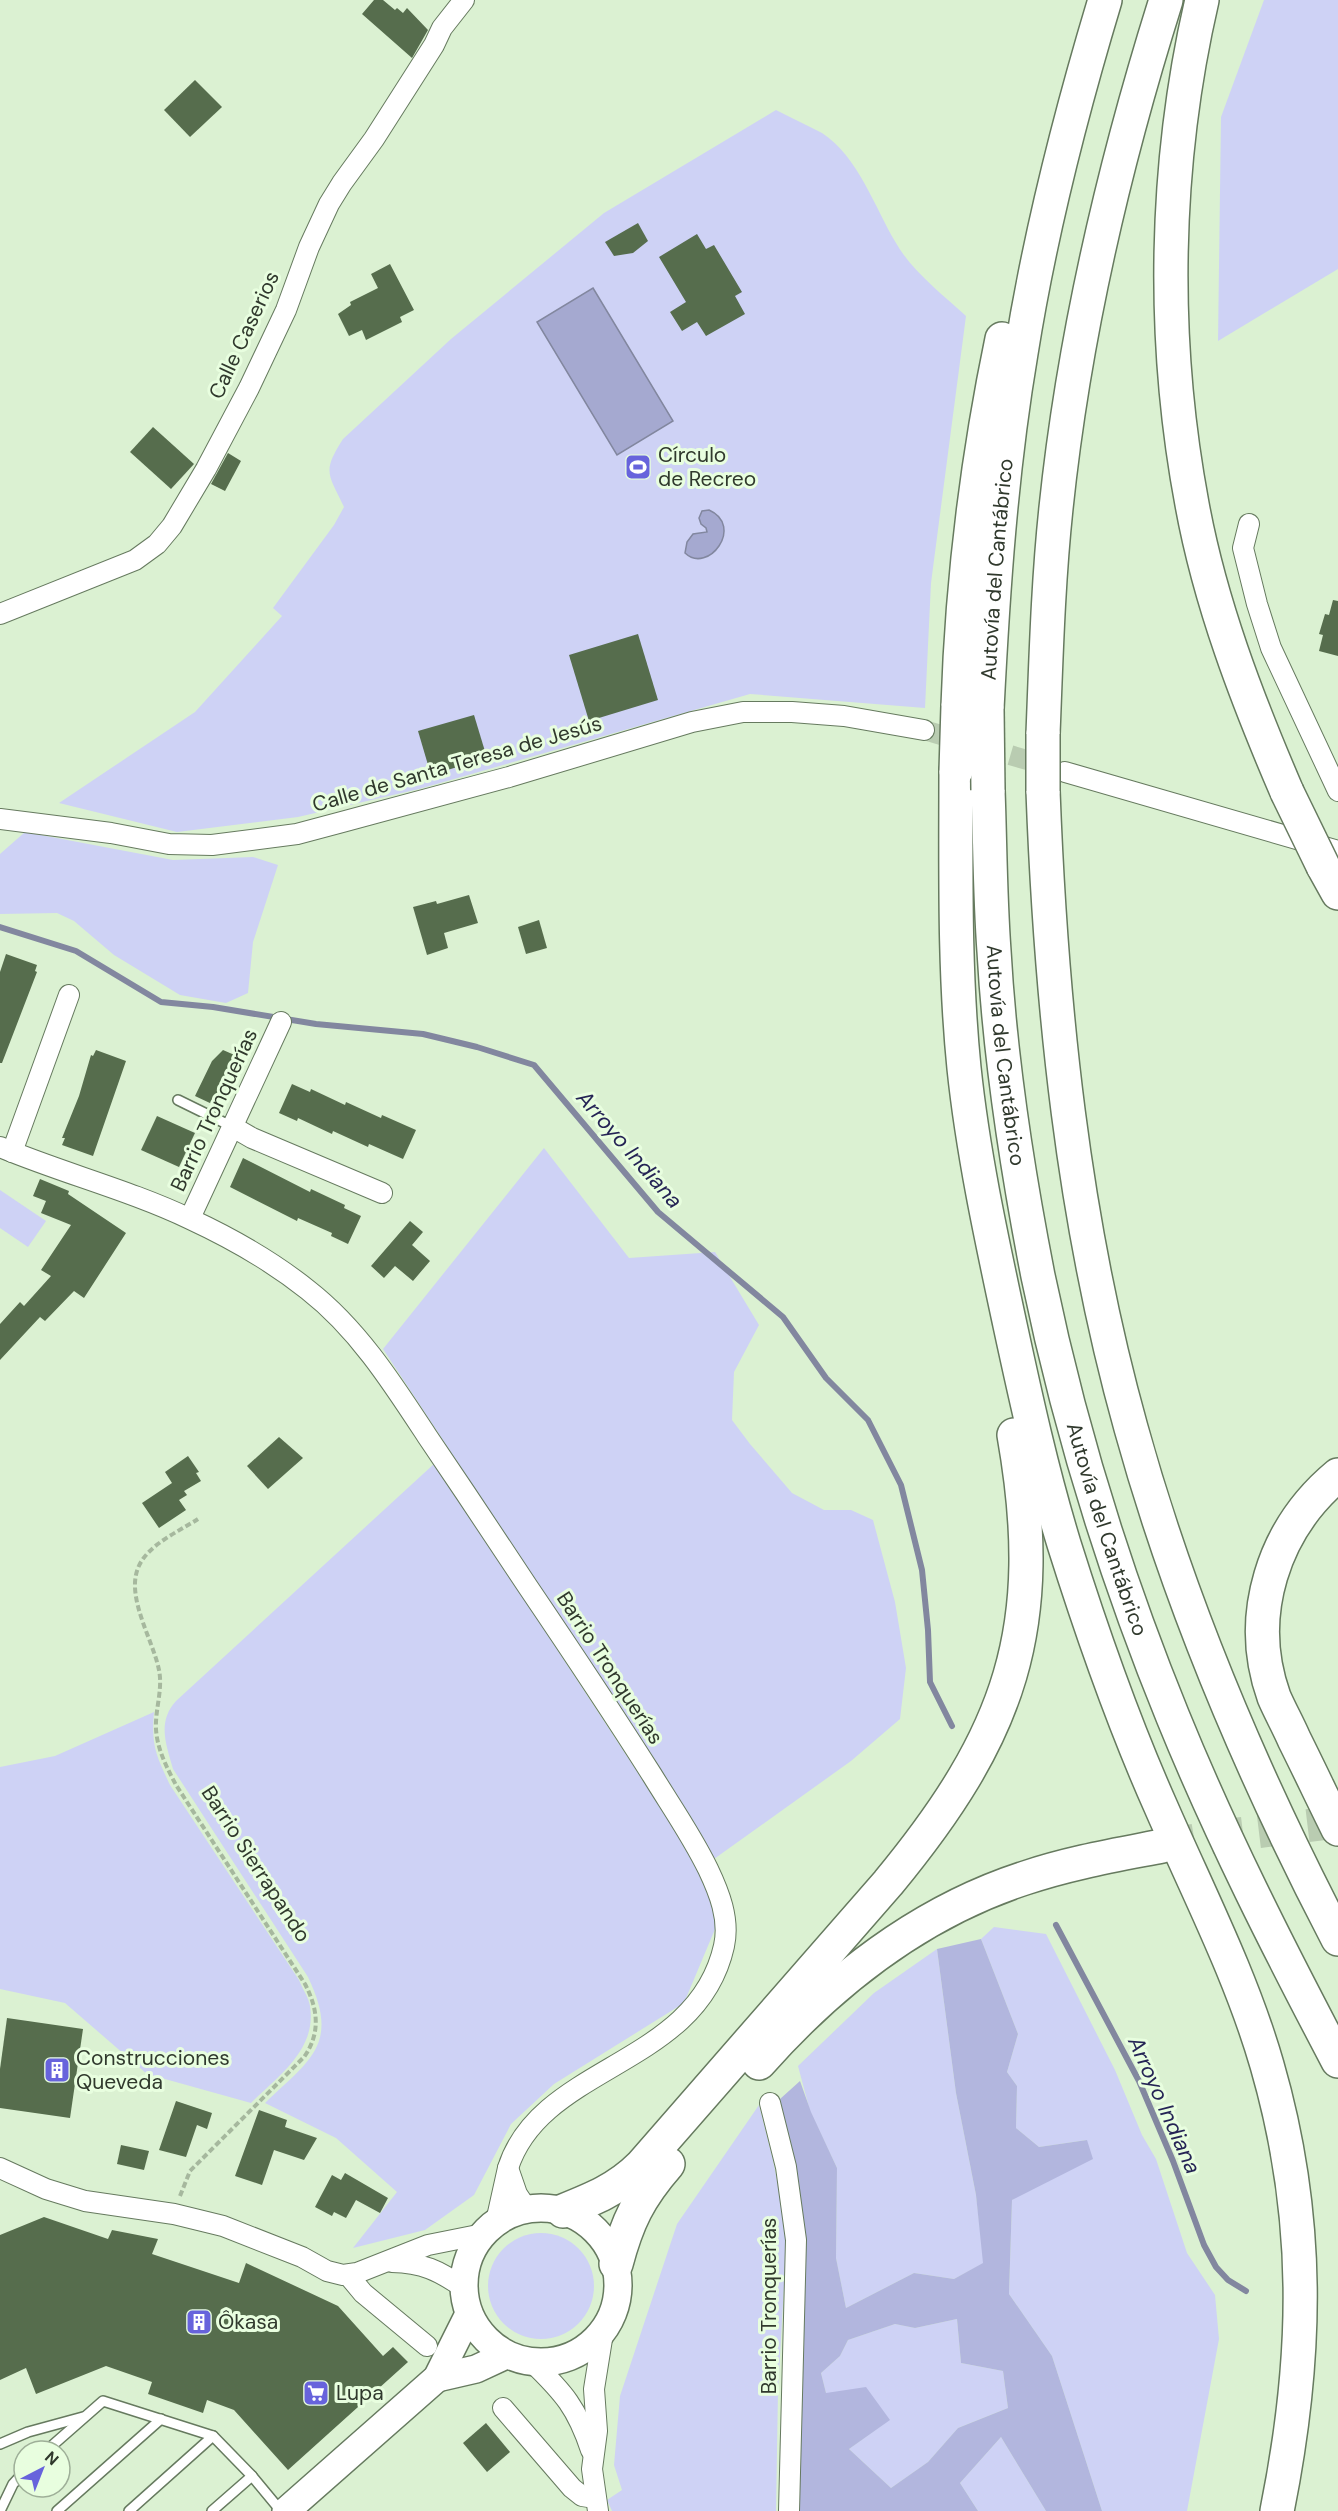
<svg xmlns="http://www.w3.org/2000/svg" width="1338" height="2511" viewBox="0 0 1338 2511" font-family="'DM Sans',sans-serif">
<rect width="100%" height="100%" fill="#dbf1d2"/>
<g fill="#ced2f5">
<polygon points="1264,0 1338,0 1338,269 1218,341 1221,117"/>
<path d="M776,110C791,118 807,125 822,133C858,156 875,208 896,243C911,270 943,295 966,316L931,583L925,708L750,694L419,789L298,817L177,832L59,803L195,712L282,616L273,608L334,525L344,507C328,473 322,472 343,439L451,339L604,213Z"/>
<polygon points="25,832 173,860 253,857 278,865 253,942 248,993 226,1003 180,995 114,955 74,921 57,913 0,914 0,854"/>
<polygon points="544,1148 629,1258 715,1252 759,1325 734,1372 732,1420 750,1444 792,1493 824,1510 851,1510 873,1520 895,1602 906,1668 900,1719 851,1761 714,1859 562,1621 383,1349"/>
<polygon points="0,1190 46,1221 28,1247 0,1228"/>
<path d="M435,1463L697,1863L718,1922L684,2003L554,2084L511,2124L474,2195L425,2230L353,2248L397,2192L336,2138L265,2103C311,2059 340,2044 308,1977L173,1769C166,1744 157,1722 176,1701Z"/>
<path d="M154,1712C151,1746 156,1755 170,1785L299,1980C302,1988 309,1998 310,2006C317,2050 278,2076 251,2103L147,2074L65,2003L0,1989V1767L55,1756Z"/>
<polygon points="994,1927 1046,1934 1115,2070 1142,2135 1156,2159 1187,2253 1215,2295 1219,2339 1187,2511 1102,2511 1052,2356 1009,2294 1012,2200 1087,2140 1039,2147 1016,2128 1017,2086 1007,2072 1018,2034 981,1939"/>
<polygon points="937,1949 956,2093 976,2195 984,2263 954,2279 914,2273 846,2308 836,2258 837,2168 810,2111 798,2066 874,1993"/>
<polygon points="759,2105 773,2160 787,2233 778,2391 776,2511 612,2511 607,2500 622,2490 614,2465 620,2396 677,2224"/>
<circle cx="541" cy="2286" r="53"/>
<polygon points="957,2319 961,2363 1003,2371 1008,2408 958,2428 928,2462 891,2488 849,2449 889,2420 826,2393 821,2373 840,2356 848,2340 895,2324 915,2328"/>
<polygon points="1001,2437 1046,2511 978,2511 960,2483"/>
</g>
<path fill="#b2b6de" fill-rule="evenodd" d="M981,1939L1018,2034L1007,2072L1017,2086L1016,2128L1039,2147L1087,2140L1093,2159L1012,2200L1009,2294L1052,2356L1102,2511H1046L1001,2437L960,2483L978,2511H797V2183L780,2099L800,2081L811,2112L837,2168L836,2258L846,2308L914,2273L954,2279L983,2263L976,2195L956,2093L937,1949ZM957,2319L961,2363L1003,2371L1008,2408L958,2428L928,2462L891,2488L849,2449L890,2420L866,2387L826,2393L821,2373L840,2356L848,2340L895,2324L915,2328Z"/>
<g fill="#a5a9d0" stroke="#82879f" stroke-width="1.5">
<polygon points="593,288 673,421 617,455 537,322"/>
<path d="M709,510C745,526 708,575 685,553L687,542L693,534L707,532L706,528L701,524L699,518L702,511Z"/>
</g>
<g fill="none" stroke-linecap="round" stroke-linejoin="round">
<g stroke="#82879f" stroke-width="6">
<polyline points="0,927 76,951 161,1002 213,1007 316,1024 423,1034 477,1047 534,1065 658,1212 783,1317 826,1378 868,1420 901,1485 922,1570 928,1630 930,1682 952,1726"/>
<polyline points="1056,1925 1139,2081 1173,2161 1204,2245 1216,2267 1228,2280 1246,2291"/>
</g>
</g>
<g fill="#566d4d">
<polygon points="374,0 383,0 395,10 397,8 403,13 407,8 428,30 412,58 362,14"/>
<polygon points="195,80 222,107 190,137 164,110"/>
<polygon points="638,223 648,241 633,253 614,256 605,242"/>
<polygon points="697,234 706,249 714,245 742,292 735,296 745,314 706,336 697,322 682,331 670,312 686,302 659,257"/>
<polygon points="390,264 414,310 400,317 402,322 366,340 362,330 349,336 338,314 351,305 350,302 378,288 371,274"/>
<polygon points="153,427 194,464 171,489 130,452"/>
<polygon points="228,453 241,461 225,491 211,484"/>
<polygon points="1333,600 1338,601 1338,656 1319,651 1323,635 1319,634 1325,614 1329,615"/>
<polygon points="638,634 658,700 589,721 569,655"/>
<polygon points="474,715 487,758 431,775 418,731"/>
<polygon points="469,895 478,923 444,933 448,948 427,955 413,907 436,901 437,904"/>
<polygon points="539,920 547,948 526,954 518,927"/>
<polygon points="6,954 37,965 35,971 37,972 2,1063 0,1063 0,972"/>
<polygon points="96,1050 126,1061 93,1156 62,1145 65,1138 62,1138 79,1096 91,1055 93,1056"/>
<polygon points="223,1050 246,1060 235,1083 225,1077 212,1104 195,1096 212,1061"/>
<polygon points="292,1084 310,1092 311,1089 345,1105 346,1102 381,1118 382,1115 416,1130 403,1159 369,1144 368,1147 333,1131 332,1134 298,1118 297,1121 279,1113"/>
<polygon points="157,1116 195,1133 179,1167 141,1150"/>
<polygon points="243,1158 310,1192 311,1189 345,1205 344,1208 361,1216 348,1244 331,1236 332,1233 298,1218 297,1221 230,1187"/>
<polygon points="40,1179 69,1191 68,1194 126,1233 84,1298 74,1291 45,1321 40,1317 0,1360 0,1324 20,1302 24,1306 51,1276 41,1270 71,1225 41,1213 46,1201 33,1196"/>
<polygon points="410,1221 423,1232 412,1245 430,1261 413,1281 395,1266 384,1278 371,1266"/>
<polygon points="279,1437 303,1458 268,1489 247,1466"/>
<polygon points="188,1456 199,1472 196,1473 201,1481 184,1491 187,1495 179,1500 186,1510 159,1528 142,1503 172,1483 165,1472"/>
<polygon points="7,2018 83,2029 70,2118 0,2108 0,2069"/>
<polygon points="176,2101 212,2113 207,2129 197,2125 186,2157 159,2150"/>
<polygon points="259,2110 287,2120 285,2127 317,2138 304,2160 274,2150 262,2185 235,2176"/>
<polygon points="121,2145 149,2151 144,2170 117,2164"/>
<polygon points="345,2173 388,2198 380,2213 356,2200 346,2218 334,2212 332,2216 315,2207 332,2175 341,2180"/>
<polygon points="44,2217 108,2239 112,2230 158,2239 152,2254 239,2283 246,2263 338,2306 383,2356 393,2347 408,2362 288,2470 234,2410 207,2400 203,2413 148,2394 152,2382 106,2366 36,2394 26,2368 0,2380 0,2235"/>
<polygon points="486,2423 510,2452 487,2472 463,2443"/>
</g>
<g fill="none" stroke-linecap="round" stroke-linejoin="round">
<polyline stroke="#b9ccb1" stroke-width="20" stroke-dasharray="20 10" stroke-linecap="butt" points="924,730 1051,767"/>
<polyline stroke="#b9ccb1" stroke-width="33" stroke-dasharray="33 16" stroke-linecap="butt" points="1162,1846 1214,1837 1338,1822"/>
<g stroke="#667a5f" stroke-width="12">
<g id="lane">
<polyline points="178,1100 233,1127"/>
<polyline points="0,2444 28,2432 83,2417"/>
<polyline points="46,2451 103,2401 213,2436 252,2476 281,2511"/>
<polyline points="0,2511 13,2484 24,2472"/>
<polyline points="57,2511 161,2419"/>
<polyline points="129,2511 213,2436"/>
<polyline points="212,2511 252,2476"/>
</g>
</g>
<g stroke="#667a5f" stroke-width="22">
<g id="street">
<polyline points="1249,524 1243,548 1257,604 1271,648 1338,791"/>
<polyline points="0,614 135,560 157,544 172,526 206,469 249,388 286,310 309,247 329,204 342,183 374,139 434,45 442,28 464,0"/>
<polyline points="1065,772 1338,851"/>
<polyline points="0,819 111,833 169,844 212,845 297,834 342,822 509,777 692,722 743,712 792,712 844,716 924,730"/>
<polyline points="233,1127 252,1138 382,1193"/>
<path d="M0,1147C62,1173 129,1190 190,1219C231,1238 273,1262 308,1290C358,1329 393,1384 427,1436C461,1486 495,1537 528,1587C570,1649 612,1712 652,1775C671,1806 692,1836 708,1869C719,1892 730,1919 724,1946C697,2067 541,2064 508,2168"/>
<polyline points="12,1152 69,995"/>
<polyline points="190,1218 281,1022"/>
<polyline points="770,2103 786,2167 796,2240 789,2511"/>
<polyline points="0,2168 46,2189 85,2201 174,2214 223,2226 302,2257 327,2271 343,2275 357,2273 428,2245 483,2234"/>
<polyline points="496,2222 508,2168 517,2194 527,2209"/>
<path d="M392,2262C423,2263 438,2270 464,2288"/>
<polyline points="348,2275 363,2293 427,2346"/>
<path d="M532,2362C564,2393 577,2408 591,2450"/>
<polyline points="503,2408 572,2488 582,2496 595,2498"/>
<polyline points="598,2511 592,2469 597,2431 594,2389 603,2333"/>
</g>
</g>
<g stroke="#667a5f" stroke-width="30">
<g id="secondary">
<circle cx="541" cy="2285" r="77"/>
<polyline points="437,2378 476,2369 506,2355"/>
<polyline points="286,2511 437,2378 469,2314"/>
</g>
</g>
<g stroke="#667a5f" stroke-width="36">
<g id="highway">
<path d="M1202,0C1164,164 1161,339 1192,504C1210,603 1247,699 1287,792"/>
<path d="M958,706C962,583 977,459 1002,339"/>
<path id="s1" d="M987,709C993,590 1001,471 1021,353C1040,233 1070,116 1105,0"/>
<path d="M1043,734C1046,659 1048,583 1056,508C1074,336 1114,165 1166,0"/>
<path d="M956,771C956,870 954,969 964,1068C973,1154 992,1241 1010,1325C1026,1399 1042,1472 1064,1544C1092,1633 1123,1722 1161,1807C1198,1892 1241,1975 1267,2065C1311,2217 1308,2357 1277,2511"/>
<path id="s2" d="M988,790C990,844 990,897 994,951C1000,1059 1017,1169 1038,1276C1069,1426 1115,1575 1173,1717C1221,1835 1279,1949 1338,2061"/>
<path d="M1043,791C1051,1005 1073,1221 1131,1428C1180,1605 1253,1776 1338,1939"/>
<polyline points="1323,866 1338,893"/>
<path d="M1338,1475C1273,1529 1245,1616 1274,1697C1280,1711 1288,1725 1294,1739C1309,1769 1323,1799 1338,1829"/>
<path d="M759,2063C831,1982 920,1912 1025,1878C1069,1863 1116,1855 1162,1846"/>
<path d="M563,2211C593,2199 618,2189 641,2166L888,1883C1011,1734 1048,1628 1014,1435"/>
<path d="M616,2264C627,2222 639,2197 668,2164"/>
</g>
</g>
<path stroke="#a6b89e" stroke-width="4" stroke-dasharray="6 3" stroke-linecap="butt" d="M180,2196L190,2171L304,2057C321,2033 318,2009 305,1984L176,1785C167,1768 157,1749 156,1729C155,1709 163,1690 159,1670C153,1640 126,1598 138,1568C147,1545 178,1532 198,1519"/>
<use href="#lane" stroke="#fff" stroke-width="9"/>
<use href="#street" stroke="#fff" stroke-width="20"/>
<use href="#secondary" stroke="#fff" stroke-width="27"/>
<use href="#highway" stroke="#fff" stroke-width="33"/>
<g stroke="#667a5f" stroke-width="36" stroke-linecap="butt">
<g id="highway-bridge">
<polyline points="987,709 988,790"/>
<polyline points="956,771 958,706"/>
<polyline points="1043,791 1043,734"/>
<polyline points="1287,792 1323,866"/>
</g>
</g>
<use href="#highway-bridge" stroke="#fff" stroke-width="33"/>
</g>
<defs>
<g id="stadium-square" transform="scale(1.35)"><rect x="-9" y="-9" width="18" height="18" rx="4" fill="#6763dc" stroke="#e8fedf"/><path d="M0-5a6.5 5 0 1 0 0 10a6.5 5 0 1 0 0-10ZM-3.5-1.8h7v3.6h-7Z" fill="#fff"/></g>
<g id="building-square" transform="scale(1.35)"><rect x="-9" y="-9" width="18" height="18" rx="4" fill="#6763dc" stroke="#e8fedf"/><path d="M-4-6H4V6H1V3H-1V6H-4ZM-2.5-4.3h1.7v1.8h-1.7ZM.8-4.3h1.7v1.8H.8ZM-2.5-1h1.7V.8h-1.7ZM.8-1h1.7V.8H.8Z" fill="#fff"/></g>
<g id="supermarket-square" transform="scale(1.35)"><rect x="-9" y="-9" width="18" height="18" rx="4" fill="#6763dc" stroke="#e8fedf"/><path d="M-6-5.5h2.5l.6 2H6L4.5 2H-2.5L-4.4-4H-6ZM-1.5 3.2a1.3 1.3 0 1 0 .1 0ZM3 3.2a1.3 1.3 0 1 0 .1 0Z" fill="#fff"/></g>
</defs>
<g fill-rule="evenodd">
<use href="#stadium-square" x="638" y="467"/>
<use href="#building-square" x="57" y="2070"/>
<use href="#building-square" x="199" y="2322"/>
<use href="#supermarket-square" x="316" y="2393"/>
</g>
<g text-anchor="middle" stroke-width="6" stroke-linejoin="round" paint-order="stroke">
<g font-size="21" fill="#30392d" stroke="#e8fedf">
<text transform="translate(244 335) rotate(-65)" y="7">Calle Caserios</text>
<text dy="7" stroke="none"><textPath href="#s1" startOffset="140">Autovía del Cantábrico</textPath></text>
<text transform="translate(457 764) rotate(-16)" y="7">Calle de Santa Teresa de Jesús</text>
<text dy="7" stroke="none"><textPath href="#s2" startOffset="266">Autovía del Cantábrico</textPath></text>
<text transform="translate(214 1110) rotate(-65)" y="7">Barrio Tronquerías</text>
<text dy="7" stroke="none"><textPath href="#s2" startOffset="752">Autovía del Cantábrico</textPath></text>
<text transform="translate(610 1668) rotate(57)" y="7">Barrio Tronquerías</text>
<text transform="translate(256 1864) rotate(57)" y="7">Barrio Sierrapando</text>
<text transform="translate(769 2306) rotate(-90)" y="7">Barrio Tronquerías</text>
</g>
<g font-size="21" fill="#30392d" stroke="#e8fedf" text-anchor="start">
<text x="658" y="462">Círculo<tspan x="658" dy="24">de Recreo</tspan></text>
<text x="76" y="2065">Construcciones<tspan x="76" dy="24">Queveda</tspan></text>
<text x="218" y="2329">Ôkasa</text>
<text x="336" y="2400">Lupa</text>
</g>
<g font-size="22" font-style="italic" fill="#252455" stroke="#e8fedf">
<text transform="translate(630 1149) rotate(49)" y="8">Arroyo Indiana</text>
<text transform="translate(1165 2105) rotate(66)" y="8">Arroyo Indiana</text>
</g>
</g>
<g transform="translate(42 2469) rotate(42)"><circle r="28" fill="#e8fedf" stroke="#9eaf98" stroke-width="1.5"/>
<path d="M0-4.5L10 22L0 15L-10 22Z" fill="#6763dc"/>
<text y="-9" font-size="16" font-weight="bold" text-anchor="middle" fill="#30392d">N</text>
</g>
</svg>
